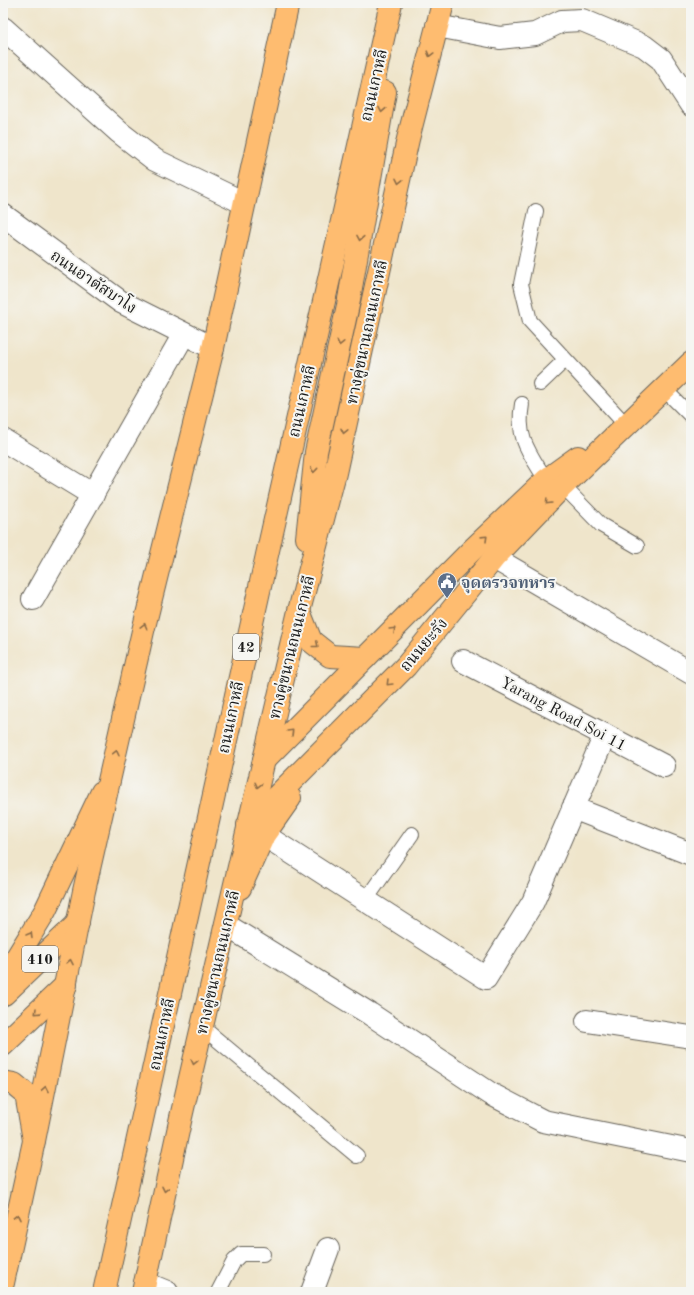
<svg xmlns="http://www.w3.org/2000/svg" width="694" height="1295" viewBox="0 0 694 1295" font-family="'Old Standard TT','Noto Serif Thai',serif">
<rect width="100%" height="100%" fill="#f6f6f2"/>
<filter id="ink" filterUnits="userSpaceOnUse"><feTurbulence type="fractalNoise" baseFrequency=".025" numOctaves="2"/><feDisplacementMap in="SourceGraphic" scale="8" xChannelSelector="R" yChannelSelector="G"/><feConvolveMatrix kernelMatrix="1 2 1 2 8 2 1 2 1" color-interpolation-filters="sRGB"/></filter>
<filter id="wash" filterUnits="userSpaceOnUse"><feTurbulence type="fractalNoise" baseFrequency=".012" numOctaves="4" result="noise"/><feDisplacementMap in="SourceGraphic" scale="16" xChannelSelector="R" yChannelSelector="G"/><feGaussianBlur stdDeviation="0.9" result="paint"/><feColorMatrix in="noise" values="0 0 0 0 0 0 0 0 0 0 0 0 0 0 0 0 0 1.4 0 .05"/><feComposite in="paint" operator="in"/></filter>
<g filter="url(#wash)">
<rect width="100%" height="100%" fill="#efe5cb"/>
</g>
<g filter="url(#ink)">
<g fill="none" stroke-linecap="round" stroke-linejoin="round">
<g stroke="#666259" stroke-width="16">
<g id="lane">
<polyline points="536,211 521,284 530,321 626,425"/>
<polyline points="540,384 565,360"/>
<polyline points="663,388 691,416"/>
<path d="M522,404C516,438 529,452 546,480"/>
<polyline points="563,486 601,525 637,546"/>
<polyline points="365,901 412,834"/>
<polyline points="202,1027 357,1156"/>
<polyline points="218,1292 234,1261 241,1254 263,1254"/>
</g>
</g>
<g stroke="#666259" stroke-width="24">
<g id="street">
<polyline points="437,26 500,38 535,34 562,21 582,20 644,46 661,59 691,105"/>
<polyline points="3,28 119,132 155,160 244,203"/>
<polyline points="3,215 121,302 213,348"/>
<polyline points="3,440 93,495"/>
<polyline points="494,558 691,673"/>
<polyline points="33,599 184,334"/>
<polyline points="463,661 664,766"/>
<polyline points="573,808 691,854"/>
<polyline points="264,835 486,978 533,902 605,735"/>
<polyline points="226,925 370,1014 491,1094 543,1121 691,1151"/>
<polyline points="587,1021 691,1037"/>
<polyline points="145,1283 167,1292"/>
<polyline points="312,1292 328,1249"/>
</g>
</g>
<g stroke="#666259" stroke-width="24">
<g id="primary">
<polyline points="299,611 311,641 330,656 365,658"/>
<polyline points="264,760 473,549 546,480 578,457"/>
<polyline points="248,825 406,666 494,558 563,486 691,363"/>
<polyline points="240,888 264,835 290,798"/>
<polyline points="3,980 45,911 102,792"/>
<polyline points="4,994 78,923"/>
<polyline points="3,1045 66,985"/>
<polyline points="3,1082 14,1084 26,1094 34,1140"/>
</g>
</g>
<g stroke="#666259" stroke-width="24">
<g id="highway">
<polyline points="307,538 316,452 348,305 385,92"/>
<polyline points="3,1283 34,1141 84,891 143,631 213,348 288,3"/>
<polyline points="104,1292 267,555 391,3"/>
<polyline points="143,1292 181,1117 255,798 299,611 335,473 408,139 443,3"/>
</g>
</g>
<use href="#lane" stroke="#fff" stroke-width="14"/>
<use href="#street" stroke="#fff" stroke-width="22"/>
<use href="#primary" stroke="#febc70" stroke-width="22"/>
<use href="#highway" stroke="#febc70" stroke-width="22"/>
</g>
<defs><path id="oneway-chevron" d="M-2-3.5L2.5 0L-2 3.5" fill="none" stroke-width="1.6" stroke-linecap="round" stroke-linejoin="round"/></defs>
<g stroke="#8d6c46">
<use href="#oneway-chevron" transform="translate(430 54) rotate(105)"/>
<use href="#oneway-chevron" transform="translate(382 110) rotate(100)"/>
<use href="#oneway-chevron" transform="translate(399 181) rotate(102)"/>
<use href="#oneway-chevron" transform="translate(360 238) rotate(100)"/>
<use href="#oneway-chevron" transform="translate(340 343) rotate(102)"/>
<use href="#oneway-chevron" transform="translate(344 431) rotate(102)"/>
<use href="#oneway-chevron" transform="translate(314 470) rotate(96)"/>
<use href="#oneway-chevron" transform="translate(548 502) rotate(134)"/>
<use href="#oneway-chevron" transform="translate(485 538) rotate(-44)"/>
<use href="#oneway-chevron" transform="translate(144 626) rotate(-76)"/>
<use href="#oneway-chevron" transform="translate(393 630) rotate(-45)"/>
<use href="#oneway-chevron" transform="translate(316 645) rotate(39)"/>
<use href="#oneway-chevron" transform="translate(389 683) rotate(135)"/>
<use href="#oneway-chevron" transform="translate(291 732) rotate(-45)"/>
<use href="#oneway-chevron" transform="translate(116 753) rotate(-77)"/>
<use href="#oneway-chevron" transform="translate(258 785) rotate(104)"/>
<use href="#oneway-chevron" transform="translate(30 935) rotate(-59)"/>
<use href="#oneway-chevron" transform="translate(70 962) rotate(-79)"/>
<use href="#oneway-chevron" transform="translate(37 1012) rotate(136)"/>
<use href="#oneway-chevron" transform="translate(194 1062) rotate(103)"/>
<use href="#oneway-chevron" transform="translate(45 1089) rotate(-79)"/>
<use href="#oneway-chevron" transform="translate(165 1189) rotate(102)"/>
<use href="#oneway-chevron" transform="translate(17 1217) rotate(-78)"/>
</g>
</g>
<defs>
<g id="civic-pin" transform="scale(1)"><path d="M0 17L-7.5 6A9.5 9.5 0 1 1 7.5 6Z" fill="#5c6f8a" stroke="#f6f6f2"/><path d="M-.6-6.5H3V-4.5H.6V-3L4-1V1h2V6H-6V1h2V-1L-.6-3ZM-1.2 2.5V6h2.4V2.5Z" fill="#fff"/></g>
</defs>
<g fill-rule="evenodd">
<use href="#civic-pin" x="447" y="582"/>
</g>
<g text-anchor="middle" stroke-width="4" stroke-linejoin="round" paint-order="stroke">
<g fill="#f6f6f2" stroke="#5d5d5c" stroke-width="1">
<rect x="233" y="634" width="26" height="26" rx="3"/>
<rect x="22" y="946" width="36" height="26" rx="3"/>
</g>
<g font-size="15" font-weight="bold" fill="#1c1c1c">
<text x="246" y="652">42</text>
<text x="40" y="964">410</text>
</g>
<g font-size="16" fill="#1c1c1c" stroke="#f6f6f2">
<text transform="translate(373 85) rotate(-77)" y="6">ถนนเกาหลี</text>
<text transform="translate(94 281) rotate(34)" y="6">ถนนอาตัสบาโง</text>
<text transform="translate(366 332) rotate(-78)" y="6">ทางคู่ขนานถนนเกาหลี</text>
<text transform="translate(301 401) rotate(-77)" y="6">ถนนเกาหลี</text>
<text transform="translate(423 644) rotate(-50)" y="6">ถนนยะรัง</text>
<text transform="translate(291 647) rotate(-76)" y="6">ทางคู่ขนานถนนเกาหลี</text>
<text transform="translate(564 713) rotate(28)" y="6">Yarang Road Soi 11</text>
<text transform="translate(230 717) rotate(-78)" y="6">ถนนเกาหลี</text>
<text transform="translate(217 962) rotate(-77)" y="6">ทางคู่ขนานถนนเกาหลี</text>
<text transform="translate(161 1034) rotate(-78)" y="6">ถนนเกาหลี</text>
</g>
<g font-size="16" font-weight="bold" fill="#4e5e75" stroke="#f6f6f2" text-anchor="start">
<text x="461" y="588">จุดตรวจทหาร</text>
</g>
</g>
<rect width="694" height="1295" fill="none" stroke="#f6f6f2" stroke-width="16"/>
</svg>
